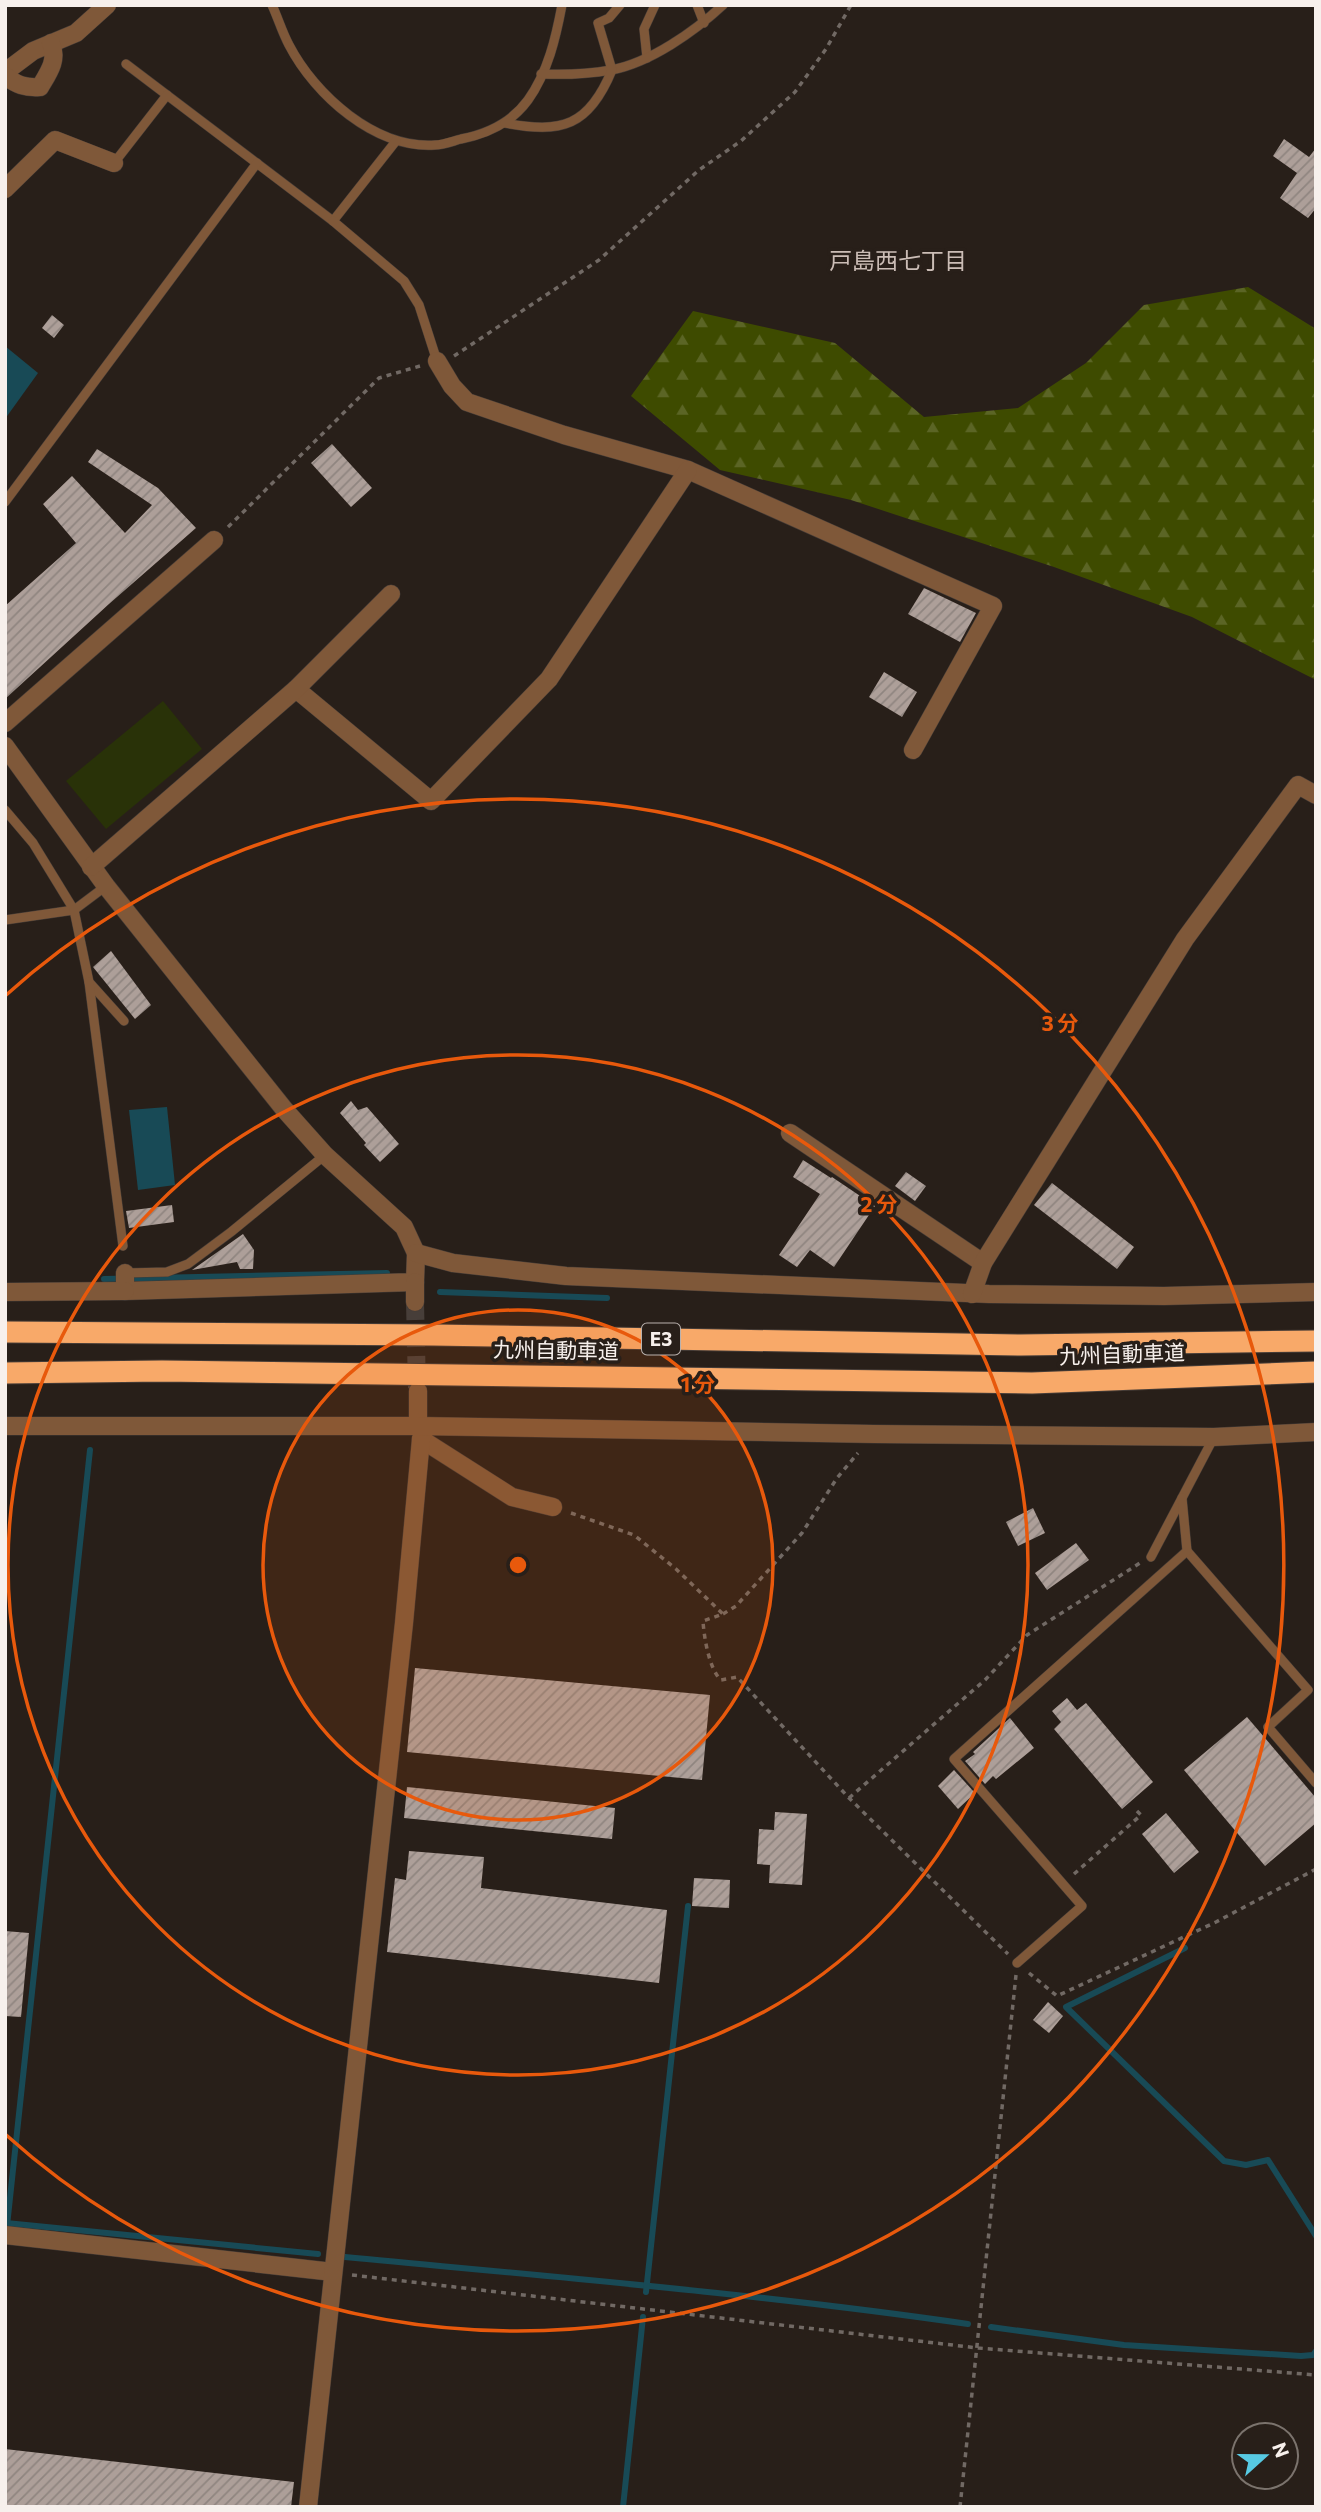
<svg xmlns="http://www.w3.org/2000/svg" width="1321" height="2512" viewBox="0 0 1321 2512" font-family="Commissioner,'Noto Sans JP',sans-serif">
<defs>
<pattern id="forest-firs" width="22" height="20" patternUnits="userSpaceOnUse" patternTransform="scale(1.75)"><rect width="22" height="20" fill="#3e4b00"/><path d="M5 1l3.5 6h-7zM16 11l3.5 6h-7z" fill="#5b6525"/></pattern>
<pattern id="building-hatch" width="6" height="6" patternUnits="userSpaceOnUse" patternTransform="scale(1.75)"><rect width="6" height="6" fill="#ad9f99"/><path d="M-1 1l2-2M0 6l6-6M5 7l2-2" fill="none" stroke="#8f8580"/></pattern>
</defs>
<rect width="100%" height="100%" fill="#281f19"/>
<polygon fill="#293208" points="163,701 202,749 106,829 66,781"/>
<polygon fill="url(#forest-firs)" points="1248,287 1316,329 1316,680 1192,617 1054,567 851,500 720,470 631,396 693,311 835,343 924,417 1018,408 1086,363 1144,305"/>
<g fill="#184a56">
<polygon points="5,346 38,373 5,419"/>
<polygon points="167,1107 175,1185 138,1190 129,1110"/>
</g>
<g fill="none" stroke-linecap="round" stroke-linejoin="round">
<g stroke="#184a56" stroke-width="6">
<polyline points="104,1279 387,1273"/>
<polyline points="440,1292 607,1298"/>
<polyline points="1185,1948 1066,2007 1224,2161 1246,2165 1268,2160 1316,2236"/>
<polyline points="6,2223 318,2254"/>
<polyline points="7,2226 90,1450"/>
<path d="M345,2257C553,2277 761,2294 968,2324"/>
<polyline points="646,2292 688,1906"/>
<polyline points="991,2327 1124,2345 1301,2356 1313,2355 1316,2351"/>
<polyline points="623,2507 643,2317"/>
</g>
</g>
<g fill="url(#building-hatch)">
<polygon points="1284,139 1309,157 1316,148 1316,208 1308,218 1280,198 1297,173 1273,156"/>
<polygon points="52,315 64,325 54,338 42,328"/>
<polygon points="332,444 372,488 351,507 311,463"/>
<polygon points="97,449 158,488 196,528 109,604 5,699 5,606 76,543 43,504 72,476 125,533 152,505 88,462"/>
<polygon points="924,588 976,613 960,642 908,614"/>
<polygon points="884,672 917,692 902,717 869,697"/>
<polygon points="111,951 151,1005 135,1019 93,967"/>
<polygon points="351,1101 358,1110 367,1107 399,1144 380,1162 364,1145 366,1143 340,1113"/>
<polygon points="803,1160 831,1178 832,1177 875,1206 834,1267 810,1250 797,1267 779,1255 820,1194 793,1177"/>
<polygon points="906,1172 926,1186 915,1201 895,1186"/>
<polygon points="1052,1183 1134,1247 1117,1269 1034,1205"/>
<polygon points="172,1205 174,1222 129,1228 126,1211"/>
<polygon points="243,1234 254,1250 253,1269 240,1269 237,1262 192,1270"/>
<polygon points="1033,1508 1045,1533 1018,1546 1006,1522"/>
<polygon points="1076,1543 1089,1560 1047,1590 1035,1573"/>
<polygon points="415,1668 710,1695 702,1780 407,1752"/>
<polygon points="1067,1698 1077,1710 1086,1703 1153,1782 1122,1809 1054,1729 1061,1722 1052,1711"/>
<polygon points="1247,1717 1316,1798 1316,1823 1265,1866 1184,1770"/>
<polygon points="1010,1718 1034,1748 996,1779 993,1776 985,1784 965,1761 975,1754 973,1752"/>
<polygon points="954,1770 975,1793 958,1809 938,1786"/>
<polygon points="407,1787 615,1808 612,1839 404,1818"/>
<polygon points="775,1812 807,1814 802,1885 769,1883 770,1865 757,1864 759,1829 774,1830"/>
<polygon points="1166,1813 1199,1852 1174,1873 1142,1834"/>
<polygon points="409,1851 484,1857 481,1888 667,1910 659,1983 387,1952 395,1878 406,1880"/>
<polygon points="694,1878 730,1880 729,1908 692,1906"/>
<polygon points="5,1931 29,1933 21,2017 5,2016"/>
<polygon points="1048,2002 1063,2016 1049,2033 1033,2020"/>
<polygon points="5,2449 294,2482 291,2507 5,2507"/>
</g>
<g fill="none" stroke-linecap="round" stroke-linejoin="round">
<polyline stroke="#473e39" stroke-width="18" stroke-dasharray="18 9" stroke-linecap="butt" points="415,1302 417,1388"/>
<g stroke="#453c37" stroke-width="10">
<g id="service">
<path d="M272,5C278,18 282,32 289,45C315,95 375,149 435,145C444,145 453,141 461,139C487,134 512,122 528,100C548,72 556,37 562,5"/>
<polyline points="697,5 704,23"/>
<polyline points="647,58 644,29 655,5"/>
<polyline points="126,64 333,221 396,141"/>
<path d="M541,74C564,75 588,74 611,70C650,63 695,31 723,5"/>
<path d="M505,123C562,134 589,126 612,70L598,23L609,18L620,5"/>
<polyline points="114,163 167,95"/>
<polyline points="333,221 404,281 419,305 437,361"/>
<polyline points="5,502 257,163"/>
<polyline points="5,810 33,843 74,910 5,920"/>
<polyline points="106,886 74,910 89,982 124,1021"/>
<polyline points="89,982 123,1246"/>
<polyline points="125,1273 167,1272 188,1264 231,1232 325,1155"/>
<polyline points="1187,1551 1308,1690 1268,1727 1316,1783"/>
<polyline points="1151,1557 1214,1437"/>
<polyline points="1017,1963 1082,1906 954,1759 1187,1551 1182,1498"/>
</g>
</g>
<g stroke="#453c37" stroke-width="19">
<g id="minor">
<polyline points="5,72 33,51 76,33 107,5"/>
<path d="M5,76C17,85 25,88 40,87C49,72 58,60 51,43"/>
<polyline points="5,189 55,140 114,163"/>
<polyline points="437,361 452,386 467,402 564,435 688,470 993,606 913,750"/>
<polyline points="296,689 431,801 549,679 688,470"/>
<polyline points="5,723 214,540"/>
<polyline points="5,746 106,886 284,1109 325,1155 404,1227 416,1253 415,1282 125,1291 125,1273"/>
<polyline points="91,867 296,689 391,594"/>
<polyline points="790,1133 983,1263"/>
<polyline points="416,1253 453,1263 566,1276 989,1294 1164,1296 1316,1292"/>
<polyline points="5,1292 125,1291"/>
<polyline points="972,1294 983,1263 1185,939 1298,785 1316,795"/>
<polyline points="421,1439 512,1497 553,1507"/>
<polyline points="5,2235 333,2272"/>
<polyline points="308,2507 404,1623 421,1439 426,1427"/>
</g>
</g>
<g stroke="#453c37" stroke-width="19">
<g id="tertiary">
<polyline points="415,1302 415,1282"/>
<polyline points="418,1391 418,1426"/>
<polyline points="5,1426 418,1426 874,1434 1214,1437 1316,1432"/>
</g>
</g>
<g stroke="#453c37" stroke-width="23">
<g id="motorway">
<polyline points="5,1332 433,1335 1021,1345 1316,1341"/>
<polyline points="5,1373 162,1371 1032,1383 1316,1372"/>
</g>
</g>
<g stroke="#716964" stroke-width="3.5" stroke-dasharray="5 5" stroke-linecap="butt">
<polyline points="454,356 599,260 699,170 741,141 795,92 826,49 851,5"/>
<polyline points="228,527 379,378 420,366"/>
<path d="M571,1513L634,1535L676,1569L723,1614L703,1621C704,1637 709,1669 721,1680L737,1677L849,1798L1008,1954"/>
<polyline points="723,1614 736,1606 802,1533 837,1478 858,1453"/>
<polyline points="849,1798 985,1680 1027,1635 1140,1563"/>
<polyline points="1074,1874 1141,1815 1134,1808"/>
<polyline points="1029,1973 1057,1996 1216,1922 1316,1869"/>
<polyline points="352,2275 978,2348 1316,2375"/>
<polyline points="960,2507 1016,1975"/>
</g>
<use href="#service" stroke="#7f5839" stroke-width="9"/>
<use href="#minor" stroke="#7f5839" stroke-width="18"/>
<use href="#tertiary" stroke="#7f5839" stroke-width="18"/>
<use href="#motorway" stroke="#f8a969" stroke-width="21"/>
</g>
<circle cx="518" cy="1565" r="255" fill="#e8590c" fill-opacity=".12"/>
<g fill="none" stroke="#e8590c" stroke-width="3.5">
<circle cx="518" cy="1565" r="255"/>
<circle cx="518" cy="1565" r="510"/>
<path d="M5 996A766 766 0 1 1 5 2134"/>
</g>
<g text-anchor="middle" stroke-width="7" stroke-linejoin="round" paint-order="stroke">
<rect fill="#281f19" stroke="#b9b1ad" stroke-width="2" x="642" y="1323.5" width="38" height="31" rx="5"/>
<g font-size="19" font-weight="bold" fill="#f7f0ec">
<text x="661" y="1346">E3</text>
</g>
<g font-size="21" fill="#f7f0ec" stroke="#281f19">
<text transform="translate(556 1351) rotate(1)" y="7">九州自動車道</text>
<text transform="translate(1122 1355) rotate(-2)" y="7">九州自動車道</text>
</g>
<g font-size="23" fill="#cbbdb6" stroke="#281f19">
<text x="898" y="269">戸島西七丁目</text>
</g>
</g>
<circle cx="518" cy="1565" r="10" fill="#e8590c" stroke="#281f19" stroke-width="3.5"/>
<g font-size="21" text-anchor="middle" font-weight="bold" fill="#e8590c" stroke="#281f19" stroke-width="7" stroke-linejoin="round" paint-order="stroke">
<text x="1060" y="1031">3 分</text>
<text x="879" y="1212">2 分</text>
<text x="698" y="1392">1 分</text>
</g>
<rect width="1321" height="2512" fill="none" stroke="#f7f0ec" stroke-width="14"/>
<g transform="translate(1265 2456) rotate(69)"><circle r="33" fill="#281f19" stroke="#7b736d" stroke-width="2"/>
<path d="M0-5L12 26L0 18L-12 26Z" fill="#57c9e2"/>
<text y="-10" font-size="19" font-weight="bold" text-anchor="middle" fill="#f7f0ec">N</text>
</g>
</svg>
